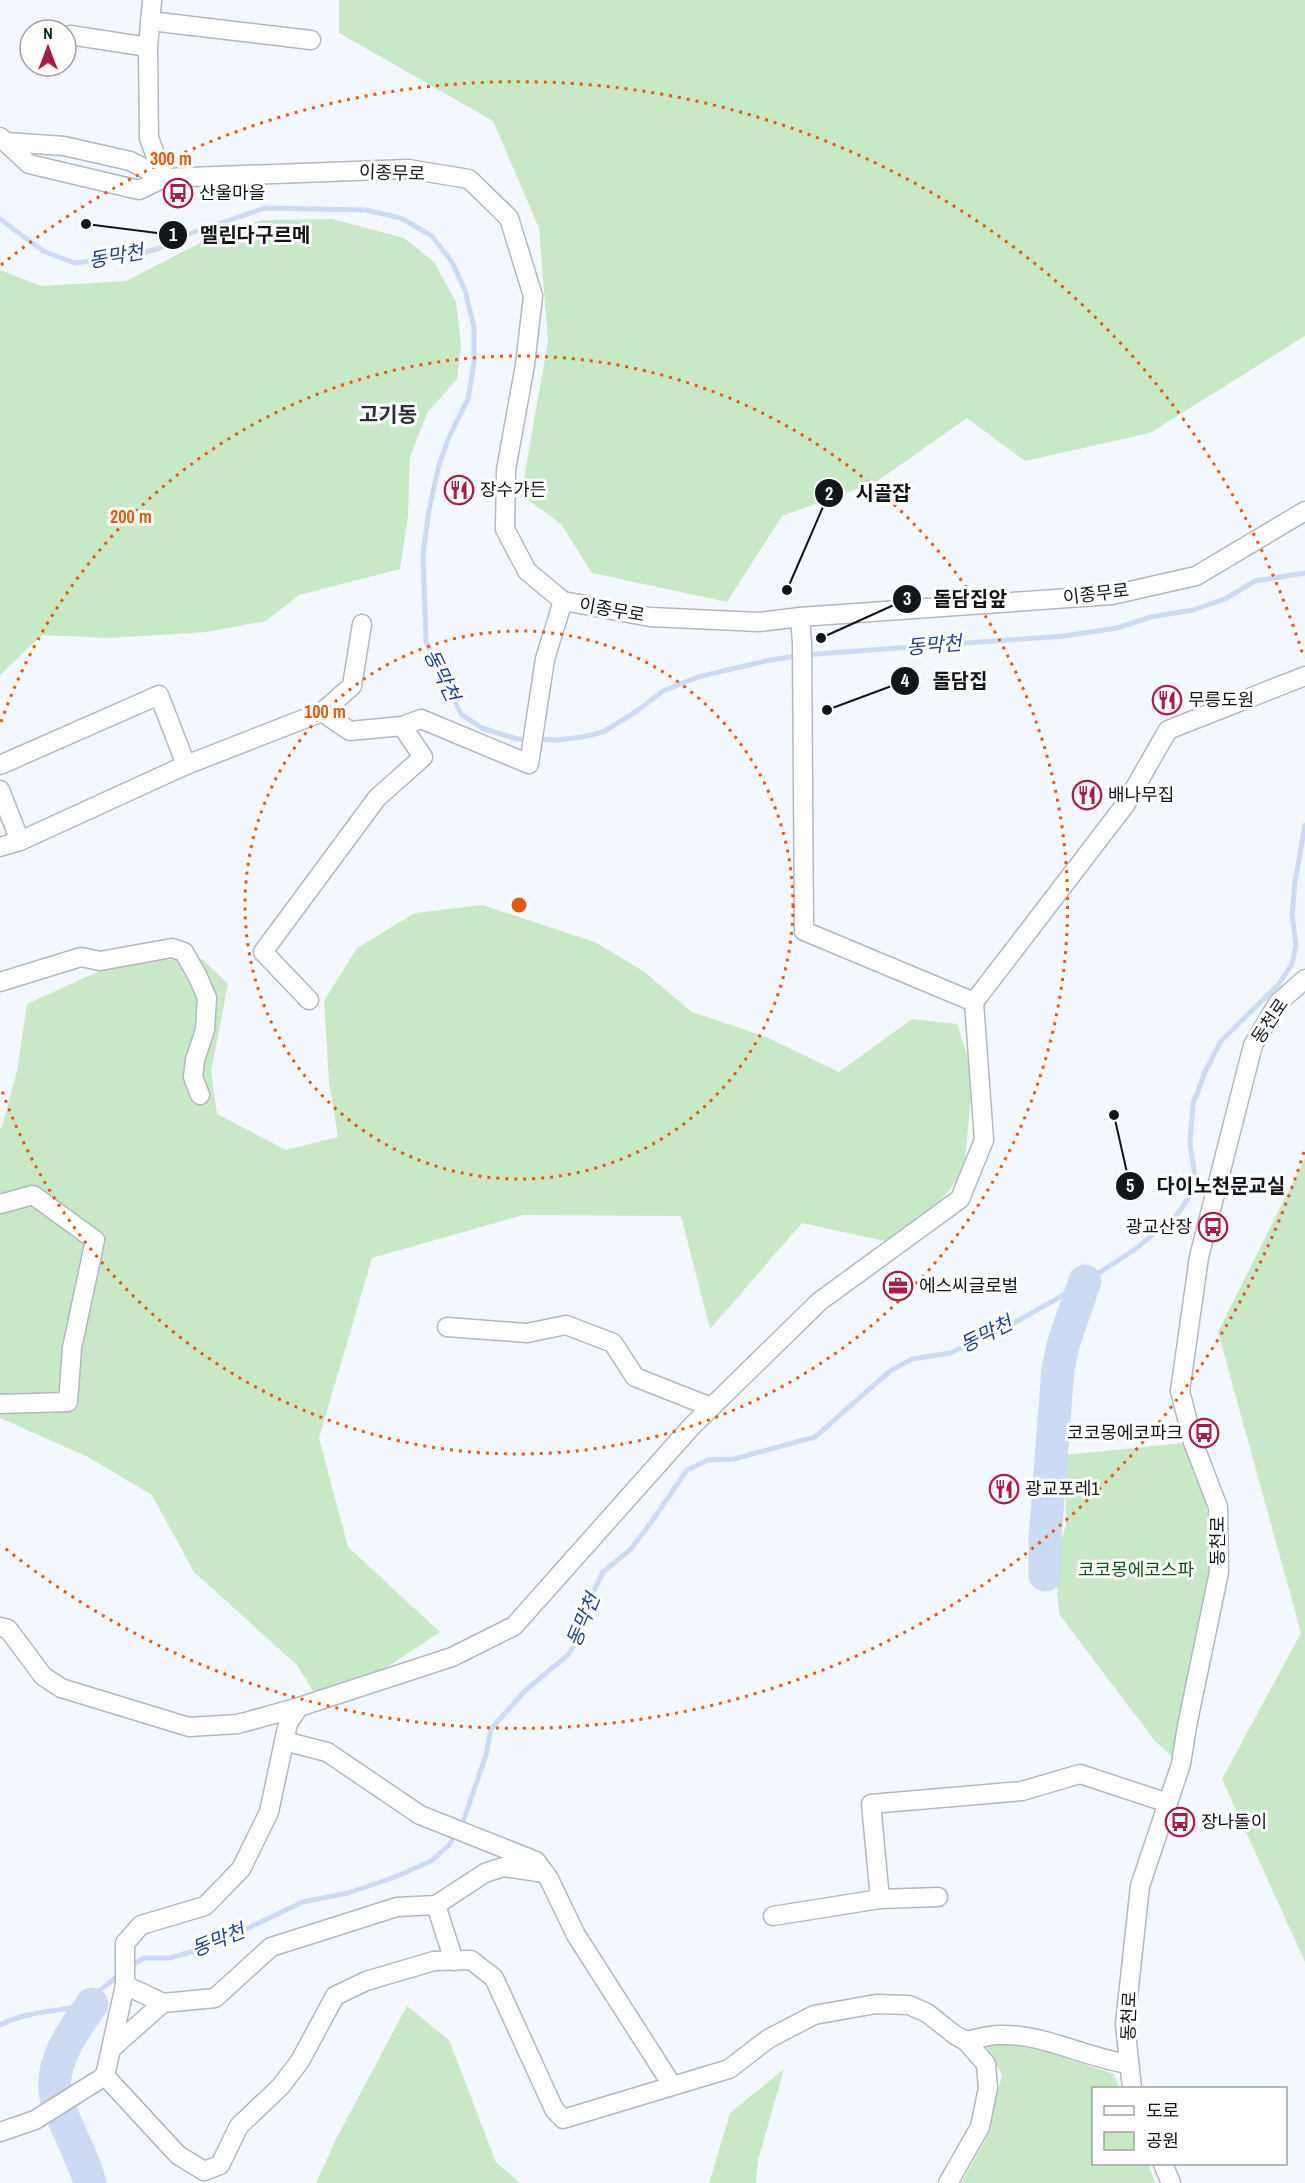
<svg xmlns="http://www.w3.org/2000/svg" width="1305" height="2183" viewBox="0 0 1305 2183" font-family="'Archivo Narrow','Noto Sans KR',sans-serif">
<rect width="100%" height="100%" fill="#f3f8fe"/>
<g fill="#c7e9c5">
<polygon points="339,0 1305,0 1305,336 1150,433 1025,461 967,418 876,482 782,516 727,602 592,573 561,524 521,495 548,341 539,228 493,121 339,33"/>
<polygon points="332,219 404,238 434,262 456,302 461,345 457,379 427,413 410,457 408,516 400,569 299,595 266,621 207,632 109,638 42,635 0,675 0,270 41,286 126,281 210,238 262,220"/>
<polygon points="482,905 595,942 643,971 692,1012 766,1037 839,1072 912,1019 957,1024 973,1073 964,1172 903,1245 802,1223 710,1329 681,1216 523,1215 372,1258 319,1438 348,1547 440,1632 324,1709 297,1665 194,1572 152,1495 88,1457 0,1418 0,1128 2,1127 17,1071 27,1004 121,961 202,959 228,984 211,1071 217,1114 286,1150 338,1137 329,1082 324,1001 357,948 415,913"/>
<polygon points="1305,1158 1305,1962 1222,1779 1301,1633 1218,1332"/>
<polygon points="1193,1442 1219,1572 1181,1764 1155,1741 1059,1614 1055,1560 1066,1525 1065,1455"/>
<polygon points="407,2006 449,2040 496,2162 520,2183 316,2183 336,2139"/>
<polygon points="1002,2042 1046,2052 1114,2074 1119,2088 1094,2088 1094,2164 1148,2164 1155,2183 961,2183 986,2139 1002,2075 986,2046"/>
<polygon points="784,2069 758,2160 756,2183 709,2183 730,2113"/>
</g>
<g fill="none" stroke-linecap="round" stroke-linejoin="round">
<g stroke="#ccdbf4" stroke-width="5">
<polyline points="0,219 43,251 75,263 130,256 157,249 191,233 265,208 365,210 401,218 432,236 452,262 465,290 474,327 474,363 468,399 449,437 439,465 429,510 423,554 426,642 461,714 482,728 517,739 557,740 582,737 603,732 637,711 663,691 698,677 770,660 803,655 1064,636 1117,628 1151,617 1193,610 1225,599 1255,581 1305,573"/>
<polyline points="129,1967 144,1958 170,1958 208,1947 303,1902 348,1893 395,1877 431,1861 449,1845 462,1825 486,1755 491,1729 526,1690 569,1654 581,1633 590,1599 603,1572 631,1549 650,1524 687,1470 708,1460 734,1459 815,1437 890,1371 912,1359 950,1353 1014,1323 1074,1289 1134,1250 1177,1215 1189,1197 1195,1177 1190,1143 1193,1104 1205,1072 1221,1041 1279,984 1292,964 1296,945 1292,915 1295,882 1305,825"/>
<path d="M0,2025C29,2010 61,2012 92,2004L100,1990L122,1973"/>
</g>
<g stroke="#ccdbf4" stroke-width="33">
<polyline points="1045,1575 1045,1538 1058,1368 1064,1342 1085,1281"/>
<path d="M90,2183C82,2153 64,2126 56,2097C48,2065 74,2029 92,2004"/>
</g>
<g stroke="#b1b8c2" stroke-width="21">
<g id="minor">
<polyline points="152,0 148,47 149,138 164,178"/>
<polyline points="150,21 311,40"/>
<polyline points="70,35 148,47"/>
<polyline points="0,137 29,164 139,190 164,178 408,169 469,179 509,218 533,296 525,365 506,470 505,529 527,571 563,601 650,617 759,622 800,617 1112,595 1196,576 1305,511"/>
<polyline points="6,142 64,146 130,161 164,178"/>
<polyline points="800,617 802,643 804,931 974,1002"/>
<polyline points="322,712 352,686 362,624"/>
<polyline points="402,726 421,719 529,764 545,659 563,601"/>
<polyline points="0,765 159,695 186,765"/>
<polyline points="0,790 20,841"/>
<polyline points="0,847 20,841 186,765 322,712 350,731 402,726 423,757 377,798 263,952 309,1000"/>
<polyline points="0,982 81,957 100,961 172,948 184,952 198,977 207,998 205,1030 195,1060 193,1077 200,1095"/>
<polyline points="0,1204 33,1195 95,1240 72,1348 68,1402 0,1404"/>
<polyline points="447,1327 527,1333 566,1325 613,1343 635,1377 711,1407"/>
<polyline points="0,1627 8,1629 43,1676 61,1688 189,1727 238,1724 299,1707"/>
<polyline points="284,1741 327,1752 420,1815 536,1861 549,1879 576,1935 672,2085"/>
<polyline points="880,1899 871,1804 1022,1791 1080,1774 1168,1803"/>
<polyline points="436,1905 485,1873 503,1867 545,1873"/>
<polyline points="773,1916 880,1899 938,1897"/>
<polyline points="125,1985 163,2003"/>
<polyline points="111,2049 163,2003 215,1998 271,1947 397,1907 436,1905 454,1961"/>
<polyline points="105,2076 125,1985 125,1943 141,1925 205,1906 241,1869 269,1812 288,1723 299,1707 452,1657 514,1626 692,1426 820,1301 960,1199 984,1140 974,1002 1125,805 1168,730 1305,676"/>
<polyline points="1132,2088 1125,2024 1140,1886 1181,1764 1187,1726 1219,1572 1218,1507 1193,1442 1180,1391 1199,1257 1253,1045 1278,1003 1305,979"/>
<polyline points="0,2132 35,2120 105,2076 178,2155 204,2171 220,2165 239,2126 281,2086 300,2061 335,1996 366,1981 434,1961 471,1960 494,1978 554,2109 563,2119 729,2069 768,2039 814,2015 876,2004 909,2005 927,2013 955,2035 966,2041"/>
<polyline points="1163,2164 1171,2183"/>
<path d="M948,2183L980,2127L988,2088L986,2064L966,2041C977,2039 988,2035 998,2035C1043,2033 1085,2058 1129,2064"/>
</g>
</g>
<use href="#minor" stroke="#fff" stroke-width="18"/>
</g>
<g fill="none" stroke="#e8590c" stroke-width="3" stroke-dasharray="3 6">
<circle cx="519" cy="905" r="274"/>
<path d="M1 722A549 549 0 1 1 1 1088"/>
<path d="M1304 1152A823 823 0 0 1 1 1545M1 265A823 823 0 0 1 1304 658"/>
</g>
<defs>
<g id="bus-ring" transform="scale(1.5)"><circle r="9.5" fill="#fff" stroke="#ad1a46" stroke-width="1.5"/><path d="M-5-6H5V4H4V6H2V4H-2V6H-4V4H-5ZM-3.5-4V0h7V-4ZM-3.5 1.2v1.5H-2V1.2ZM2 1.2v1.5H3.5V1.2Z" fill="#ad1a46"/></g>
<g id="restaurant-ring" transform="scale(1.5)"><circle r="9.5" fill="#fff" stroke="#ad1a46" stroke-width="1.5"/><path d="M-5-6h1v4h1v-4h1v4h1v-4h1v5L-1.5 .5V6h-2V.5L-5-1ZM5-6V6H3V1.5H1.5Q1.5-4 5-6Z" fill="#ad1a46"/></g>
<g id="office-ring" transform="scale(1.5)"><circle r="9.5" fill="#fff" stroke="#ad1a46" stroke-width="1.5"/><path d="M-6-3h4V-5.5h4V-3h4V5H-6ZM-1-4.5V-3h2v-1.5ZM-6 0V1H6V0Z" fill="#ad1a46"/></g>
</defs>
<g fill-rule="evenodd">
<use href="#bus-ring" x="178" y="193"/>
<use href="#restaurant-ring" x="459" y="490"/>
<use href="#restaurant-ring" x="1167" y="700"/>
<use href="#restaurant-ring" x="1087" y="795"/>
<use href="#bus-ring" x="1213" y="1227"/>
<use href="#office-ring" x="898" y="1286"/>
<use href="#bus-ring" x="1204" y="1433"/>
<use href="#restaurant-ring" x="1004" y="1489"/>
<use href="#bus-ring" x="1180" y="1822"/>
</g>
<g text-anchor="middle" stroke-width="6" stroke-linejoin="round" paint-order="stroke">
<g font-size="18" fill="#131619" stroke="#fff">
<text transform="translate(392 173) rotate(2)" y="6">이종무로</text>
<text transform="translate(1096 594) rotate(-7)" y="6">이종무로</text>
<text transform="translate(612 610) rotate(10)" y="6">이종무로</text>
<text transform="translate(1270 1021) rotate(-56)" y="6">동천로</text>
<text transform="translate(1218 1541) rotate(-90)" y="6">동천로</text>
<text transform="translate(1129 2016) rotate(-88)" y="6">동천로</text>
</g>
<g font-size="18" fill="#131619" stroke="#fff" text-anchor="start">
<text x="199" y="199">산울마을</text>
<text x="480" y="496">장수가든</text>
<text x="1188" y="706">무릉도원</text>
<text x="1108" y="801">배나무집</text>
<text x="1192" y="1233" text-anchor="end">광교산장</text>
<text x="919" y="1292">에스씨글로벌</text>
<text x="1183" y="1439" text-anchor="end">코코몽에코파크</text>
<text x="1025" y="1495">광교포레1</text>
<text x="1201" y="1828">장나돌이</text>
</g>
<g font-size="18" fill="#04560c" stroke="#fff">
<text x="1136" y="1576">코코몽에코스파</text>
</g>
<g font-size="20" font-style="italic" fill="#1b448a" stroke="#fff">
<text transform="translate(116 256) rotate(-10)" y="7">동막천</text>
<text transform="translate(934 645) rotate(-5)" y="7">동막천</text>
<text transform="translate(442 675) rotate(64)" y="7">동막천</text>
<text transform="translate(986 1334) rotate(-27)" y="7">동막천</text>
<text transform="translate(583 1620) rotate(-67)" y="7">동막천</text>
<text transform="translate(218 1940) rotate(-22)" y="7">동막천</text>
</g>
<g font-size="21" font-weight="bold" fill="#2a3038" stroke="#fff">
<text x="388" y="422">고기동</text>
</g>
</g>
<circle cx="519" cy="905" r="9" fill="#e8590c" stroke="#fff" stroke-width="3"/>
<g font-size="18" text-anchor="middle" font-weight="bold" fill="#e8590c" stroke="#fff" stroke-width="6" stroke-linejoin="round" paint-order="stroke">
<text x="171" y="165">300 m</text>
<text x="131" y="523">200 m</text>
<text x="325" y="718">100 m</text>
</g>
<path fill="none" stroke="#131619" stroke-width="2" d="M86 224L173 235M787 590L829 493M821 638L907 599M827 710L905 681M1114 1115L1130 1186"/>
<g fill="#131619" stroke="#fff" stroke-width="2">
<circle cx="86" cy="224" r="6"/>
<circle cx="787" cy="590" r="6"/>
<circle cx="821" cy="638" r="6"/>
<circle cx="827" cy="710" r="6"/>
<circle cx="1114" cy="1115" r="6"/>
<circle cx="173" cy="235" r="15"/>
<circle cx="829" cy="493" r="15"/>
<circle cx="907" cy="599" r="15"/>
<circle cx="905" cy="681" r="15"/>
<circle cx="1130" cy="1186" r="15"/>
</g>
<g font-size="18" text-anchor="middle" font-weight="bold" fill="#fff">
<text x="173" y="241">1</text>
<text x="829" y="500">2</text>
<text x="907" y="605">3</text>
<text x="905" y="687">4</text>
<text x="1130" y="1192">5</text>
</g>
<g font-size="20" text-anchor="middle" font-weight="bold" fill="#131619" stroke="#fff" stroke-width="6" stroke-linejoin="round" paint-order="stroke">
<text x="255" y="242">멜린다구르메</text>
<text x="883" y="500">시골잡</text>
<text x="970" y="606">돌담집앞</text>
<text x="960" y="688">돌담집</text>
<text x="1221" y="1193">다이노천문교실</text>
</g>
<rect x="1092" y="2087" width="195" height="78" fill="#ffffff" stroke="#a1a2a3" stroke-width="1.5"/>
<rect x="1104" y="2106" width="30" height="9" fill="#ffffff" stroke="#a1a2a3" stroke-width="1.5"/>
<text x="1146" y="2117" font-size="18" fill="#131619">도로</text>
<rect x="1104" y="2132" width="30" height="18" fill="#c7e9c5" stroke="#a1a2a3" stroke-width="1.5"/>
<text x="1146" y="2147" font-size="18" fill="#131619">공원</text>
<g transform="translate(48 48)"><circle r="28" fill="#ffffff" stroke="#a1a2a3" stroke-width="1.5"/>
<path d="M0-4.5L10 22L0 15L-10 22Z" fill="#ad1a46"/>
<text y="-9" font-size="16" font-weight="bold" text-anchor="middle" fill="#131619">N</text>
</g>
</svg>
